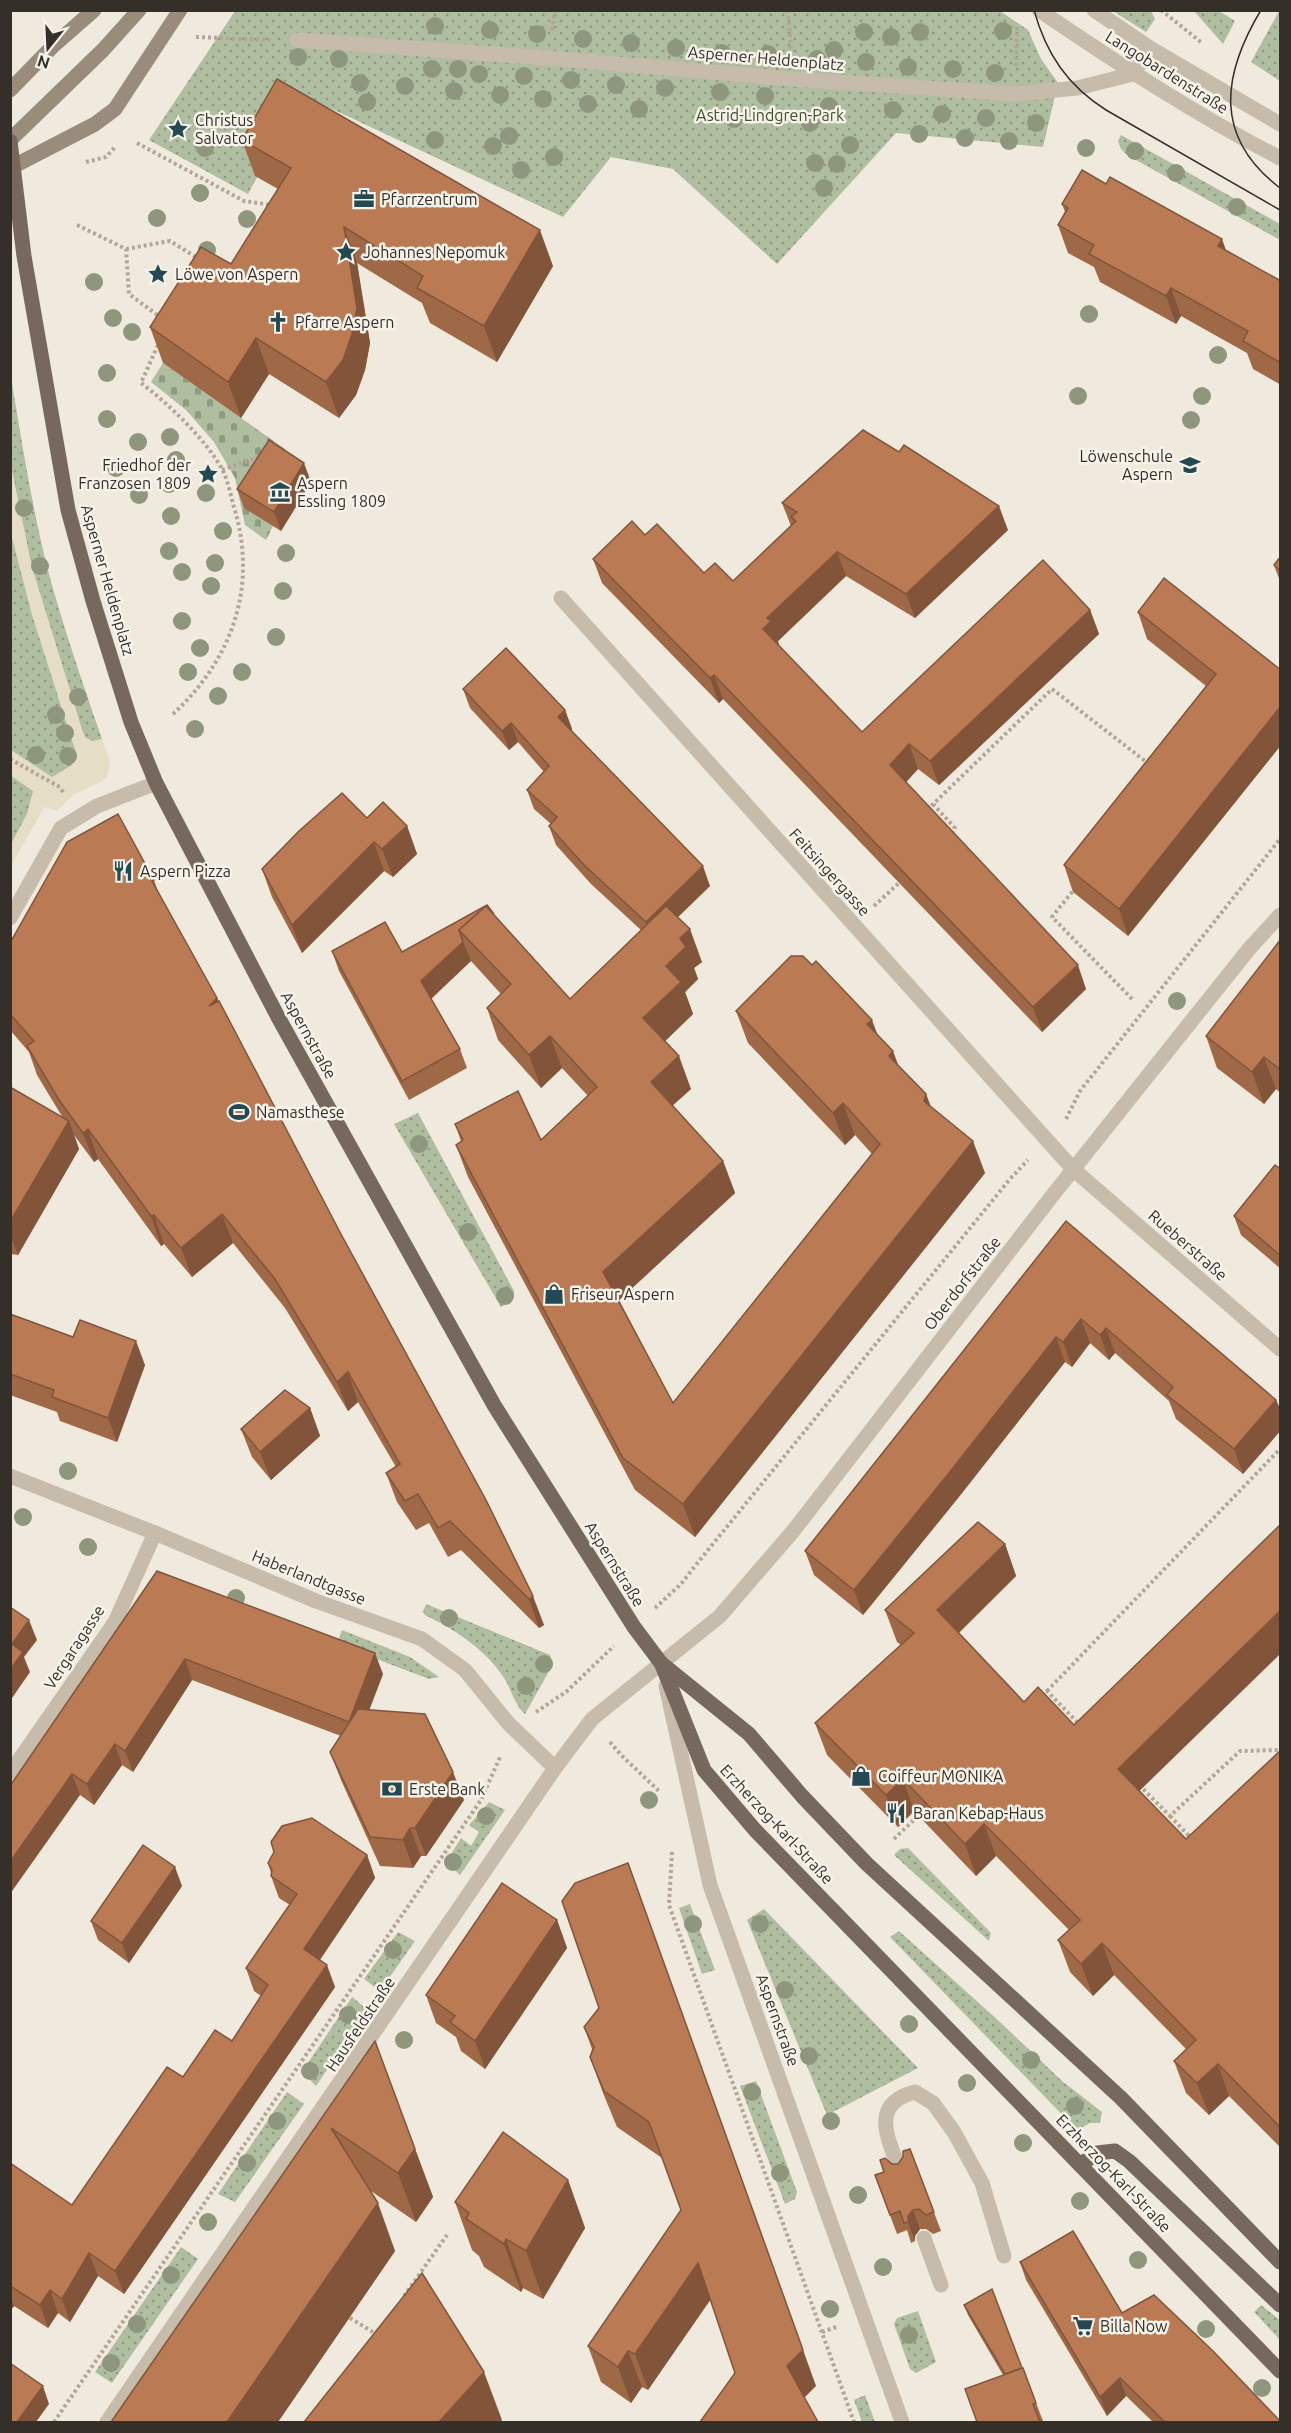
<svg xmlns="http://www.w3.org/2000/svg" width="1291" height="2433" viewBox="0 0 1291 2433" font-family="Ubuntu,sans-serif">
<defs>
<pattern id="green-dots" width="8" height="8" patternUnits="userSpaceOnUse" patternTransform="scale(1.5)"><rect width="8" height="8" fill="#afbda0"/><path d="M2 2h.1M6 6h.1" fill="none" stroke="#8f9a83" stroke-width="1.8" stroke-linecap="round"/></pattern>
<pattern id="cemetery-stones" width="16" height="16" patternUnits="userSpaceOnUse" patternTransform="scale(1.5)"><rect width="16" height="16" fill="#afbda0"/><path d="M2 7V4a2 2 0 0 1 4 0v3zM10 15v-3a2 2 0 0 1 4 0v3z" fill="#8f9a83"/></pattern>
</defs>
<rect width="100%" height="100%" fill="#f0eade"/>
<g fill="url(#green-dots)">
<polygon points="235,11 1000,11 1028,30 1041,59 1058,83 1043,147 896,133 777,264 673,169 611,157 563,217 302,95 248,194 149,140"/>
<polygon points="1113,11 1151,11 1155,19 1146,32"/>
<polygon points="1194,11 1219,11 1235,21 1223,44"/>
<polygon points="1279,11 1280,11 1280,81 1251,62"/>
<polygon points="1121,135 1280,224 1280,240 1127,155 1121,149 1118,141"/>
<path d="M11,377C22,443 32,509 49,574C64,629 83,684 102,739L94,742L88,739L94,761L23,823L11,844L10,476L27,544L11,467Z"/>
<polygon points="418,1113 514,1291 512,1300 501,1307 394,1124"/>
<path d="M426,1604L550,1655L553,1664L525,1714C515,1705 512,1692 506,1681C488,1651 456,1630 425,1615L423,1612Z"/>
<polygon points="342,1630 410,1657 439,1677 429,1679 337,1644"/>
<polygon points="489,1802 505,1810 460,1875 446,1862 461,1838 471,1846 479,1832 469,1825"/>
<polygon points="908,1848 991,1933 989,1941 894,1855 900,1849"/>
<polygon points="690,1904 715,1970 702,1974 679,1908"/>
<polygon points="764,1909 918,2068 827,2115 747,1920"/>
<polygon points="899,1931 1000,2022 1062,2081 1102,2112 1100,2123 1090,2123 1079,2129 1074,2127 890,1937"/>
<polygon points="398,1932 415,1941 380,1991 364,1979"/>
<polygon points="352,1997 368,2010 316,2086 302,2072"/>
<polygon points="756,2081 797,2192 795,2199 785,2204 740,2086"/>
<polygon points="287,2092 304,2104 235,2202 218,2194"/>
<polygon points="181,2247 198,2259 112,2383 95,2372"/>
<polygon points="1261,2305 1280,2320 1280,2340 1254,2312"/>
<polygon points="918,2311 936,2362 916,2373 910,2369 894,2324 897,2318"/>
<polygon points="865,2395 875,2422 862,2422 854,2400"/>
</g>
<polygon fill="url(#cemetery-stones)" points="163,363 285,449 281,455 273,526 266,540 245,525 235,478 214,442 186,410 151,382"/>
<polygon fill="#e6ddc7" points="11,467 32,567 82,729 85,737 91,741 102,739 110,762 107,776 103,781 73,795 57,811 44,807 11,866 11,844 27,814 33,791 11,776 11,750 52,777 72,765 76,753 32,615 11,534"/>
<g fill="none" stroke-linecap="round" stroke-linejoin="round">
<g stroke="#b2a696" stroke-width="4" stroke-dasharray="3 3" stroke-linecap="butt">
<polyline points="788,10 791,51"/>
<polyline points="1161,10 1202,43"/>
<polyline points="552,30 555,10"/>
<polyline points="196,37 270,40"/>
<polyline points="1016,66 1017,26"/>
<polyline points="137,143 244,201 271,205"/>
<polyline points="86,162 106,157 116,146"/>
<polyline points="77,225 126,249 129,294 160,317"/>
<polyline points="126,249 170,241 199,259"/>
<path d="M158,345L141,383C168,403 206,440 222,469C228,480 230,493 233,504C259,585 233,659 172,715"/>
<polyline points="222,470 261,456"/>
<polyline points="10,759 58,786 65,794"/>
<polyline points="933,804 955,828 951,834"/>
<polyline points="927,806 929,808 1052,689 1149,764"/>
<polyline points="1076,887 1052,917 1134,1001"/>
<polyline points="874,906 899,883"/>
<polyline points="1066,1119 1080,1091 1280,839"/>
<polyline points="655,1608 681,1584 695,1566 1010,1179 1028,1160"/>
<polyline points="1047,1691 1280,1449"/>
<polyline points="1042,1696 1047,1691 1079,1724"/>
<polyline points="536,1712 566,1692 614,1646"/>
<polyline points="610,1742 621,1755 660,1792"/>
<polyline points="1139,1785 1170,1816 1240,1751 1280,1750"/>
<polyline points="1170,1816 1192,1839"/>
<polyline points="894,1839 922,1812"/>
<polyline points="672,1852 669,1905 854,2422"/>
<polyline points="404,2296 447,2235"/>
<polyline points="350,2318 376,2334"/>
<polyline points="822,2332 839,2326"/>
<polyline points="54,2422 481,1800 501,1755"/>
</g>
<g stroke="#c7bcab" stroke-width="15">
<path d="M901,2174C890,2142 867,2104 915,2092L933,2103L954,2132L982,2183L1004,2256"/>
<polyline points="924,2238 941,2285"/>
</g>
<g stroke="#c7bcab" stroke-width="15">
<polyline points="297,40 548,58 792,79 1016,94 1077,88 1133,74 1150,48"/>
<polyline points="561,598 1073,1169 1280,1349"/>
<polyline points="10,918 61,828 97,806 156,783"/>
<polyline points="10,1476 155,1533 316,1601 422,1639 465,1670 508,1723 555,1768"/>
<polyline points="10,1773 115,1622 155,1533"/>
</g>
<g stroke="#c7bcab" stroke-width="15">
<path d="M1039,10C1117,63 1196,115 1280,158"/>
<polyline points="1094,10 1150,48 1280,124"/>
<polyline points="666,1686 710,1885 902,2422"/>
<polyline points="107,2422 555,1768 592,1719 720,1616 794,1530 1052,1196 1249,949 1280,915"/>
</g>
<g stroke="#9a8c7d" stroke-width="15">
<polyline points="10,90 54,45 94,10"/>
<polyline points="10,140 103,50 139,10"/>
<polyline points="14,166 95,124 115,109 180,10"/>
</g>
<g stroke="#76685c" stroke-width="15">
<polyline points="10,141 24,256 68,510 93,601 131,722 156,783 278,1017 494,1405 634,1627 661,1663 749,1734 802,1796 867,1864 1121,2098 1280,2262"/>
<polyline points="662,1665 704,1770 755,1830 1280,2371"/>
<polyline points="1080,2165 1097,2153 1115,2151 1129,2161 1280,2305"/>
</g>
<g stroke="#352f2a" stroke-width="1.5">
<path d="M1034,10C1046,54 1068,86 1106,110L1280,210"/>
<path d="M1261,10C1222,75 1213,137 1280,188"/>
</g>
</g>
<g fill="#8f967e">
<circle cx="435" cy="26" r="9"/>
<circle cx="490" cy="30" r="9"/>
<circle cx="1003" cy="31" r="9"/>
<circle cx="864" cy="32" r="9"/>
<circle cx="920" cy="32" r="9"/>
<circle cx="537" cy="34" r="9"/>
<circle cx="891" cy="37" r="9"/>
<circle cx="583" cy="39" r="9"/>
<circle cx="631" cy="43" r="9"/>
<circle cx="676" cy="48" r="9"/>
<circle cx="834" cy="50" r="9"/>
<circle cx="722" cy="53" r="9"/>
<circle cx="768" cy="54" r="9"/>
<circle cx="298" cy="57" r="9"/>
<circle cx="339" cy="59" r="9"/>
<circle cx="817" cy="59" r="9"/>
<circle cx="866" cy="62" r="9"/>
<circle cx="908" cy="67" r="9"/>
<circle cx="432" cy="69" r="9"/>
<circle cx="458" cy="69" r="9"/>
<circle cx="953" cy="69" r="9"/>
<circle cx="995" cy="73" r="9"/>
<circle cx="479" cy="74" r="9"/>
<circle cx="524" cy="76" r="9"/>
<circle cx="571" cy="80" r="9"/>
<circle cx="360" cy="83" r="9"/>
<circle cx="616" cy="85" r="9"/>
<circle cx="405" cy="86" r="9"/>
<circle cx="665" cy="88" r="9"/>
<circle cx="454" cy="91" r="9"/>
<circle cx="720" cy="92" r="9"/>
<circle cx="500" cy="95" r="9"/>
<circle cx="765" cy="96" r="9"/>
<circle cx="543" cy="99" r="9"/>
<circle cx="367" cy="102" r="9"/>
<circle cx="588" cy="104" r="9"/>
<circle cx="829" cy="106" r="9"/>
<circle cx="639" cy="109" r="9"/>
<circle cx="893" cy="110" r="9"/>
<circle cx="942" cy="114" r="9"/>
<circle cx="986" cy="118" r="9"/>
<circle cx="734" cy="119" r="9"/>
<circle cx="810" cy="123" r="9"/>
<circle cx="1036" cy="123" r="9"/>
<circle cx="919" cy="134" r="9"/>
<circle cx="509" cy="136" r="9"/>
<circle cx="965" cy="138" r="9"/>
<circle cx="435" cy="140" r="9"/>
<circle cx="1009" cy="141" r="9"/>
<circle cx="850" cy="145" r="9"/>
<circle cx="493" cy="146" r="9"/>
<circle cx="205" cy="148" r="9"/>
<circle cx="1086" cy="148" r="9"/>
<circle cx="1135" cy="151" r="9"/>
<circle cx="554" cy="157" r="9"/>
<circle cx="815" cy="163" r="9"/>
<circle cx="837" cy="164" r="9"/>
<circle cx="521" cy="170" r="9"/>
<circle cx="1176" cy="173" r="9"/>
<circle cx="824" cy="188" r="9"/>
<circle cx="200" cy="193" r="9"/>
<circle cx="1237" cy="207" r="9"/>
<circle cx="157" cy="218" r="9"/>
<circle cx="247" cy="219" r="9"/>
<circle cx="207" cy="250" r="9"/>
<circle cx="94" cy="282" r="9"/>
<circle cx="1089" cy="314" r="9"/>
<circle cx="113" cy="318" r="9"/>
<circle cx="132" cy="332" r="9"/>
<circle cx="1218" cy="355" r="9"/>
<circle cx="107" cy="373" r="9"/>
<circle cx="1078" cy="396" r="9"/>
<circle cx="1202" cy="396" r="9"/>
<circle cx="107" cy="419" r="9"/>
<circle cx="1191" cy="420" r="9"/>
<circle cx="170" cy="437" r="9"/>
<circle cx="138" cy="442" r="9"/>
<circle cx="176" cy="460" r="9"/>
<circle cx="116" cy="468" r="9"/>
<circle cx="169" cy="484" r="9"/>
<circle cx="206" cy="493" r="9"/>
<circle cx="139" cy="495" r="9"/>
<circle cx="24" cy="508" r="9"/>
<circle cx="171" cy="516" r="9"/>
<circle cx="223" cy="531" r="9"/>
<circle cx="169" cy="551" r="9"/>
<circle cx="286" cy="553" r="9"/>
<circle cx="215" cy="563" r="9"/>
<circle cx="40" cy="566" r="9"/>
<circle cx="182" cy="572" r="9"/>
<circle cx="211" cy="586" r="9"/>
<circle cx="283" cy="591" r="9"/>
<circle cx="182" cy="621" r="9"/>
<circle cx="276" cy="637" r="9"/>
<circle cx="200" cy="648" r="9"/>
<circle cx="188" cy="672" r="9"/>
<circle cx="242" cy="672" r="9"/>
<circle cx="218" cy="696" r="9"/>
<circle cx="78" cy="697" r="9"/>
<circle cx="56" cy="715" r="9"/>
<circle cx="195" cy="729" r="9"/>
<circle cx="65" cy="733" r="9"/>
<circle cx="36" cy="755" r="9"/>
<circle cx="68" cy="756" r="9"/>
<circle cx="1177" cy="1001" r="9"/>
<circle cx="419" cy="1144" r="9"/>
<circle cx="468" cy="1232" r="9"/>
<circle cx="505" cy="1296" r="9"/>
<circle cx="68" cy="1471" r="9"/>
<circle cx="23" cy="1517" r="9"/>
<circle cx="88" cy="1547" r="9"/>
<circle cx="236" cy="1598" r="9"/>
<circle cx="449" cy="1618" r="9"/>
<circle cx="544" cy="1664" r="9"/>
<circle cx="526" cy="1686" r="9"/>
<circle cx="649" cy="1800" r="9"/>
<circle cx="486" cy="1816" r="9"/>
<circle cx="453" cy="1862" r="9"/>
<circle cx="693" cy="1924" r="9"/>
<circle cx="760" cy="1924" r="9"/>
<circle cx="393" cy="1950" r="9"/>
<circle cx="785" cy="1990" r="9"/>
<circle cx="348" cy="2015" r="9"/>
<circle cx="909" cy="2024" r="9"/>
<circle cx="404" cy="2040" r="9"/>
<circle cx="809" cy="2056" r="9"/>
<circle cx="1031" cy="2060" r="9"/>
<circle cx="310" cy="2071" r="9"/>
<circle cx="967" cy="2083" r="9"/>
<circle cx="752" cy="2092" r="9"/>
<circle cx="1075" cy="2106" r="9"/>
<circle cx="277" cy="2121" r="9"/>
<circle cx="831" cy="2121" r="9"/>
<circle cx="1023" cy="2143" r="9"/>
<circle cx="247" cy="2163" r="9"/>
<circle cx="780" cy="2173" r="9"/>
<circle cx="858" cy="2195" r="9"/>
<circle cx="1080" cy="2201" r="9"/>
<circle cx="208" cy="2222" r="9"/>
<circle cx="1138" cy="2260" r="9"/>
<circle cx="883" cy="2267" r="9"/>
<circle cx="171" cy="2275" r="9"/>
<circle cx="830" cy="2309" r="9"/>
<circle cx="137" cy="2324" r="9"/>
<circle cx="1206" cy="2329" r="9"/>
<circle cx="909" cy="2335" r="9"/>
<circle cx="111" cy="2363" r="9"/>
<circle cx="1262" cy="2388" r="9"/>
</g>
<g fill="#9f6948">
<polygon points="242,140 553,266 497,362 430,323 422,303 357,263 370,343 365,370 356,395 339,418 269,374 241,418 163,363 150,327 231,264 278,189 255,176"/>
<polygon points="1062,204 1226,251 1281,281 1281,385 1253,369 1247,353 1181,316 1176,324 1100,282 1094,267 1068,253 1058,225 1065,212"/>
<polygon points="311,482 281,531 244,508 237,489"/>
<polygon points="782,503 1008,530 915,618 846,576 778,641 779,646 862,732 1090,610 1099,634 939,785 918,769 906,782 1086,989 1042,1032 723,699 719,703 602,583 593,559 645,535 704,573 733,581 791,526"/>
<polygon points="1281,556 1281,584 1274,565"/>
<polygon points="1138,612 1281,670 1281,745 1128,936 1073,892 1064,865 1206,686 1147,639"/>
<polygon points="463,689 565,710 572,729 571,730 710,886 678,917 702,962 694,968 698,979 685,992 693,1014 665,1041 691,1089 672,1106 723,1161 735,1193 619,1300 673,1403 872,1154 855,1135 845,1145 748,1043 736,1011 878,1035 899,1066 926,1094 931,1107 985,1173 695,1537 635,1490 468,1177 456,1145 461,1141 455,1124 541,1140 588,1096 562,1068 541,1088 498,1040 487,1008 501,994 471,961 431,998 460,1049 467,1068 409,1100 339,971 332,951 402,952 494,915 570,999 641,930 591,884 556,845 549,826 551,824 534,809 527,790 544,772 518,742 509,750 470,708"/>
<polygon points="367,818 407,826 417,854 393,877 384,871 302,953 272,897 262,869"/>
<polygon points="154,880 158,892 217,998 544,1625 539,1628 461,1550 448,1557 429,1523 416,1530 397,1502 386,1473 396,1467 358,1402 348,1411 285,1308 233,1243 192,1277 164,1244 161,1246 98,1159 94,1162 74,1135 79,1149 18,1255 10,1254 10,1087 63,1118 37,1075 29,1052 10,1030 10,943"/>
<polygon points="1281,939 1281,1093 1276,1089 1264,1104 1217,1068 1206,1036"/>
<polygon points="1281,1169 1281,1269 1241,1235 1234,1216"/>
<polygon points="1066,1221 1276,1400 1281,1411 1281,1430 1243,1474 1176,1419 1169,1401 1115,1353 1109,1360 1090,1343 1072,1367 1065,1362 958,1498 863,1615 814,1575 805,1551"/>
<polygon points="10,1314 145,1365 117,1442 60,1421 57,1412 10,1395"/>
<polygon points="310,1408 320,1436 271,1480 252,1457 241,1429"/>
<polygon points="1281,1524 1281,1653 1139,1791 1186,1839 1281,1750 1281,2148 1229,2096 1209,2115 1186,2093 1174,2061 1186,2049 1114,1975 1093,1996 1070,1972 1058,1940 1069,1930 996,1856 976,1876 914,1811 898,1827 827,1755 815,1723 901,1645 897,1642 885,1610 1005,1544 1016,1576 959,1633 1024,1702 1074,1725"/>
<polygon points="157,1571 383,1674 369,1710 464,1800 426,1856 421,1856 413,1868 380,1866 341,1780 330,1752 341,1736 192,1680 133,1772 122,1765 94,1805 80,1795 36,1749"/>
<polygon points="367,1855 375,1878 320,1960 335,1987 124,2294 98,2276 70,2322 58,2313 48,2328 14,2306 10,2311 10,2163 72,2205 183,2077 232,2041 261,1996 254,1991 246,1968 290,1905 279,1898 271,1876 271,1873 268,1863"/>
<polygon points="182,1886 129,1963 98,1940 91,1921"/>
<polygon points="557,1920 567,1948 485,2069 461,2051 456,2037 436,2023 426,1995"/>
<polygon points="599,2008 816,2386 735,2373 710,2299 648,2390 642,2387 631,2403 601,2382 588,2346 681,2210 662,2158 617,2127 603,2093 590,2057 592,2049 584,2027"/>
<polygon points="375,2041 433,2197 416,2222 371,2191 395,2251 278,2422 111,2422"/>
<polygon points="910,2149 941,2231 933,2234 926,2229 920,2229 915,2236 915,2241 911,2243 907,2230 897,2234 875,2175 884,2172 892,2164 898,2164"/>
<polygon points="568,2180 585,2228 543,2299 523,2288 521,2292 484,2267 479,2256 472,2250 455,2202"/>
<polygon points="1020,2262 1122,2313 1281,2422 1153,2422 1126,2396 1107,2416 1026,2280"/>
<polygon points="964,2305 1036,2403 1043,2421 1040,2422 1003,2375 968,2315"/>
</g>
<g fill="#82553b">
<polygon points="344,227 357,263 370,343 365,370 356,395 339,418 326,382"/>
<polygon points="540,230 553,266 497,362 484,326"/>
<polygon points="1222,239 1232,267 1218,246"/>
<polygon points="1171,288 1181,316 1176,324 1166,296"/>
<polygon points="256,338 269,374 241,418 228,382"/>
<polygon points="304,463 311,482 281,531 274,512"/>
<polygon points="999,506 1008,530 915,618 906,594"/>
<polygon points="837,552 846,576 778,641 779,645 771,653 763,629 767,618"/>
<polygon points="1090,610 1099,634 939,785 930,761"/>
<polygon points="714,675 723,699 719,703 710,678"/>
<polygon points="1281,706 1281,745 1128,936 1119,909"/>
<polygon points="565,710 572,729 565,736 558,717"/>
<polygon points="511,723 518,742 509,750 502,731"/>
<polygon points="909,744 918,769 899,790 890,765"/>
<polygon points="407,826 417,854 393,877 382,849"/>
<polygon points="374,842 384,871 302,953 292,925"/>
<polygon points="703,866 710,886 653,941 646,922"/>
<polygon points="690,929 702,962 694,968 698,979 685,992 693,1014 655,1051 643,1018 680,938"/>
<polygon points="463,942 471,961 429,1001 421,981"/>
<polygon points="1078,965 1086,989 1042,1032 1033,1007"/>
<polygon points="217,998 228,1027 209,1006"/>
<polygon points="872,1020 884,1052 867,1024"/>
<polygon points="550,1036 562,1068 541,1088 529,1055"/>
<polygon points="893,1051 905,1083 889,1056"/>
<polygon points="679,1056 691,1089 663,1114 651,1082"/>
<polygon points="1264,1057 1276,1089 1264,1104 1252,1072"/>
<polygon points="926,1094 938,1127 924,1101"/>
<polygon points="843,1103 855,1135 845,1145 833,1113"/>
<polygon points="69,1121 79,1149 18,1255 10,1235 10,1222"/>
<polygon points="88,1129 98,1159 94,1162 83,1133"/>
<polygon points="973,1141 985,1173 695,1537 683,1504"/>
<polygon points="723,1161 735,1193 615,1304 603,1272"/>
<polygon points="222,1214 233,1243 192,1277 181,1248"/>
<polygon points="154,1215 164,1244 161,1246 151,1216"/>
<polygon points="1081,1319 1090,1343 1072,1367 1063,1342"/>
<polygon points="1106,1328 1115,1353 1109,1360 1100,1335"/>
<polygon points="1056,1337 1065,1362 958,1498 863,1615 854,1590"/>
<polygon points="136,1341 145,1365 117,1442 108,1418"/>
<polygon points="348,1372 358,1402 348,1411 337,1382"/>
<polygon points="1276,1400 1281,1411 1281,1430 1243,1474 1234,1449"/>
<polygon points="310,1408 320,1436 271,1480 260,1452"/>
<polygon points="1005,1544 1016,1576 949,1642 937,1610"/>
<polygon points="533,1596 544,1625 539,1628 529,1599"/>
<polygon points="1281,1610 1281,1653 1129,1801 1118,1769"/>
<polygon points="29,1620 37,1640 24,1657 30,1672 10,1701 12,1644"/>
<polygon points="375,1653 383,1674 357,1742 349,1722"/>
<polygon points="185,1659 192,1680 133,1772 125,1751"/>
<polygon points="115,1744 122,1765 94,1805 87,1784"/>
<polygon points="453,1772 464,1800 426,1856 415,1828"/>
<polygon points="72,1774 80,1795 10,1894 10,1862"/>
<polygon points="903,1779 914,1811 898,1827 886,1795"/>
<polygon points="984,1824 996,1856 976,1876 965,1844"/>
<polygon points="410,1828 421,1856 413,1868 403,1840"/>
<polygon points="367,1855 375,1878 312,1971 304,1949"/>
<polygon points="175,1867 182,1886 129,1963 122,1943"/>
<polygon points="641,1899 816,2386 800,2402 787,2366"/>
<polygon points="557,1920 567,1948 485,2069 475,2041"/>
<polygon points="1102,1943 1114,1975 1093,1996 1081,1964"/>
<polygon points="327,1965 335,1987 124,2294 115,2271"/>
<polygon points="1218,2064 1229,2096 1209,2115 1197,2083"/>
<polygon points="415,2149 433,2197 416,2222 398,2173"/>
<polygon points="568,2180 585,2228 543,2299 526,2251"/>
<polygon points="378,2203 395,2251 278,2422 227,2422"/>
<polygon points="913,2210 920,2229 915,2236 915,2241 908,2222 908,2216"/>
<polygon points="506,2239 523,2288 521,2292 504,2244"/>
<polygon points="89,2253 98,2276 70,2322 62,2299"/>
<polygon points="698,2263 711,2299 648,2390 635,2354"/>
<polygon points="50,2290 58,2313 48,2328 40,2305"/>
<polygon points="10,2296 14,2306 10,2311"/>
<polygon points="628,2351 642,2387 631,2403 618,2367"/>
<polygon points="484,2372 502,2420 500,2422 439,2422"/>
<polygon points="1120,2378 1126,2396 1107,2416 1100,2397"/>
<polygon points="43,2386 49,2404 36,2422 17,2422"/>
</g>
<g fill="#b97a54" stroke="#82553b" stroke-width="1.5">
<polygon points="277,79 540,230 484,326 417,288 423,276 344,227 357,308 352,334 343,360 326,382 256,338 228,382 150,327 201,247 231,264 291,168 242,140"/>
<polygon points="1082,170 1106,184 1110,177 1222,239 1218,246 1281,281 1281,363 1243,341 1248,331 1171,288 1166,296 1089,254 1094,245 1058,225 1068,208 1062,204"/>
<polygon points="863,430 899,452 904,445 999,506 906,594 837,552 767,618 771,621 763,629 862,732 1043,560 1090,610 930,761 909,744 890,765 1078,965 1033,1007 714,675 710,678 593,559 632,521 645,535 657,524 704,573 715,563 733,581 796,521 791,517 797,512 782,503"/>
<polygon points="269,440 304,463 274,512 237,489"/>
<polygon points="1281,556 1281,571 1274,565"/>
<polygon points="1164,578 1281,670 1281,706 1119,909 1064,865 1216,674 1138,612"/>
<polygon points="506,648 565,710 558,717 703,866 646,922 584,865 549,826 557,817 527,790 549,766 511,723 502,731 463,689"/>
<polygon points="342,793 367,818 383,802 407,826 382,849 374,842 292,925 262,869 299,831"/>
<polygon points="118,814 154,880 152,881 217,998 209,1006 219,1001 228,1018 342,1236 486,1500 533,1596 529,1599 450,1521 438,1528 418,1494 405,1501 386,1473 400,1464 348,1372 337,1382 275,1279 222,1214 181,1248 154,1215 151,1216 88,1129 83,1133 59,1100 27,1046 34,1041 10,1014 10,943 67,842"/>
<polygon points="487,905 494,914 486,906 459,930 463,942 421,981 460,1049 402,1081 332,951 385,922 402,952"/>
<polygon points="486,906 570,999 666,906 690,929 680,938 686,947 666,966 681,982 643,1018 679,1056 651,1082 723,1161 603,1272 673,1403 880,1144 843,1103 833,1113 736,1011 791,956 803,956 812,965 816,961 872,1020 867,1024 893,1051 889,1056 926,1094 924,1101 973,1141 683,1504 623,1458 456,1145 463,1140 455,1124 518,1091 541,1140 597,1087 550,1036 529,1055 487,1008 511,984 459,930"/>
<polygon points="1281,939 1281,1070 1264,1057 1252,1072 1206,1036"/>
<polygon points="10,1087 69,1121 10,1222"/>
<polygon points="1275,1165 1281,1169 1281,1256 1234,1216"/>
<polygon points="1066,1221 1276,1400 1234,1449 1167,1395 1173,1387 1106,1328 1100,1335 1081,1319 1063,1342 1056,1337 949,1473 854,1590 805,1551"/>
<polygon points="10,1314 73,1337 80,1320 136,1341 108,1418 52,1397 54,1390 10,1374"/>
<polygon points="285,1390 310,1408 260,1452 241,1429"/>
<polygon points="978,1522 1005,1544 937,1610 1024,1702 1038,1687 1074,1725 1281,1524 1281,1610 1118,1769 1186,1839 1281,1750 1281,2128 1218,2064 1197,2083 1174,2061 1196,2040 1102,1943 1081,1964 1058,1940 1080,1920 984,1824 965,1844 903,1779 886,1795 815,1723 914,1633 885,1610"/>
<polygon points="157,1571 375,1653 349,1722 185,1659 125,1751 115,1744 87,1784 72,1774 10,1862 10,1786"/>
<polygon points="10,1607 29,1620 12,1644 23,1652 10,1670"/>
<polygon points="358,1709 425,1714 453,1772 415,1828 410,1828 403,1840 370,1837 330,1752"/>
<polygon points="312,1818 367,1855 304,1949 327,1965 115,2271 89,2253 62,2299 50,2290 40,2305 10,2286 10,2163 72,2205 167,2067 183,2077 215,2030 232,2041 268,1985 246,1968 297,1894 271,1876 272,1870 268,1863 274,1852 271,1842 282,1826"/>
<polygon points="143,1845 175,1867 122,1943 91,1921"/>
<polygon points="628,1863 803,2350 787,2366 818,2422 700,2422 735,2373 698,2263 635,2354 628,2351 618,2367 588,2346 681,2210 649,2122 604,2091 590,2057 594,2047 584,2027 599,2008 562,1901 575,1883"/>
<polygon points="502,1883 557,1920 475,2041 450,2022 455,2016 426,1995"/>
<polygon points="375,2041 415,2149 398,2173 331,2128 378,2203 227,2422 111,2422"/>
<polygon points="503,2132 568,2180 526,2251 506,2239 504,2244 466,2219 469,2213 455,2202"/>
<polygon points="910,2149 934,2212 926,2215 919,2209 913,2210 908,2216 908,2222 904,2223 900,2211 890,2215 875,2175 884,2172 880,2160 885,2158 892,2164 898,2164 903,2157 903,2151"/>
<polygon points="1073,2231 1122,2313 1154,2295 1213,2351 1281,2422 1165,2422 1120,2378 1100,2397 1020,2262"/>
<polygon points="422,2273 484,2372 439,2422 304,2422"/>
<polygon points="992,2289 1022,2368 1005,2374 964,2305"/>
<polygon points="10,2363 43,2386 17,2422 10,2422"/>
<polygon points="1023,2368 1036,2403 1033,2404 1040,2422 977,2422 965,2389"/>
</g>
<defs>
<g id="sight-bare" transform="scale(1.62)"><path d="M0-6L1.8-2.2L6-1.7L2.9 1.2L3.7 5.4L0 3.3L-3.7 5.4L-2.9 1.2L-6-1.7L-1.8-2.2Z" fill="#244952" stroke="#f8f3ea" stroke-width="2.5" paint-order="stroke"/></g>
<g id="office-bare" transform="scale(1.62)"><path d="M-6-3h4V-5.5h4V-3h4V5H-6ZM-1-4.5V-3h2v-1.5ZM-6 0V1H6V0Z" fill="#244952" stroke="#f8f3ea" stroke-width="2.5" paint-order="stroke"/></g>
<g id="church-bare" transform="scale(1.62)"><path d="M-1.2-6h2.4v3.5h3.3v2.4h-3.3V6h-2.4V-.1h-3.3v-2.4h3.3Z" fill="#244952" stroke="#f8f3ea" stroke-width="2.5" paint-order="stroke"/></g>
<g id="school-bare" transform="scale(1.62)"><path d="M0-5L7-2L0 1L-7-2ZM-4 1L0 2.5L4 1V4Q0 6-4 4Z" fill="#244952" stroke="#f8f3ea" stroke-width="2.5" paint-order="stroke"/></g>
<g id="museum-bare" transform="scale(1.62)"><path d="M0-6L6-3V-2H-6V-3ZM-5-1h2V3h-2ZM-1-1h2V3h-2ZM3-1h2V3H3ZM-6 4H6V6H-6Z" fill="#244952" stroke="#f8f3ea" stroke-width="2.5" paint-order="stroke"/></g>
<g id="restaurant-bare" transform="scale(1.62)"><path d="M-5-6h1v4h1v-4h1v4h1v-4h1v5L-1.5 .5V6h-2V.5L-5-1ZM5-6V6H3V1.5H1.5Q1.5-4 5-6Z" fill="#244952" stroke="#f8f3ea" stroke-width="2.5" paint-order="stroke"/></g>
<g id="stadium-bare" transform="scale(1.62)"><path d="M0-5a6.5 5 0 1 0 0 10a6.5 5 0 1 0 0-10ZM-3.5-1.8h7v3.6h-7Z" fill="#244952" stroke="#f8f3ea" stroke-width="2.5" paint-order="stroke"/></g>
<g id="shop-bare" transform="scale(1.62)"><path d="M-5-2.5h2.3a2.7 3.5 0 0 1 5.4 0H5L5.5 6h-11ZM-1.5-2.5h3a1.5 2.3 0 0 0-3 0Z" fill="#244952" stroke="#f8f3ea" stroke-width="2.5" paint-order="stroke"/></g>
<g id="bank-bare" transform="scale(1.62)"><path d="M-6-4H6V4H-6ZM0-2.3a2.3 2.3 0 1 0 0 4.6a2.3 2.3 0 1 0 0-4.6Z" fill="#244952" stroke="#f8f3ea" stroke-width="2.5" paint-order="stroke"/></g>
<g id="supermarket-bare" transform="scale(1.62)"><path d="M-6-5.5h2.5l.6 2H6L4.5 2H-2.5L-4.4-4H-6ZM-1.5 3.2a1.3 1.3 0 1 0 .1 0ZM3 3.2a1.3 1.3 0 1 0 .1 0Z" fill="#244952" stroke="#f8f3ea" stroke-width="2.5" paint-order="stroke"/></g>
</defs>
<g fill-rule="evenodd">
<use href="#sight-bare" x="178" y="129"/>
<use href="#office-bare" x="364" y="199"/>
<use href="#sight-bare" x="346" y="252"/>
<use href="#sight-bare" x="158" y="274"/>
<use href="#church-bare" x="278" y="322"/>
<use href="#school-bare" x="1190" y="465"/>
<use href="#sight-bare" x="208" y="474"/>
<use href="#museum-bare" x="280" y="492"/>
<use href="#restaurant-bare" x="123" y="871"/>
<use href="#stadium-bare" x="239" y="1112"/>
<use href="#shop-bare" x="554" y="1294"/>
<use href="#shop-bare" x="861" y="1776"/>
<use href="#bank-bare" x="392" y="1789"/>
<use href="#restaurant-bare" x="896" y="1813"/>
<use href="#supermarket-bare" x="1083" y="2326"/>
</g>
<g text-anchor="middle" stroke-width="5" stroke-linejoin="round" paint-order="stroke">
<g font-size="16" fill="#352f2a" stroke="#f8f3ea">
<text transform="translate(766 58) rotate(5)" y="6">Asperner Heldenplatz</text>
<text transform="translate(1167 72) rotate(32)" y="6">Langobardenstraße</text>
<text transform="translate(108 580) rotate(74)" y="6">Asperner Heldenplatz</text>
<text transform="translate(830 872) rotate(48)" y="6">Feitsingergasse</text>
<text transform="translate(309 1035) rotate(61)" y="6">Aspernstraße</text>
<text transform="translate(1188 1245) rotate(41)" y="6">Rueberstraße</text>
<text transform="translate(962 1283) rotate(-52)" y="6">Oberdorfstraße</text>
<text transform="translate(615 1564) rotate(58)" y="6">Aspernstraße</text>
<text transform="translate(309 1577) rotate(22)" y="6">Haberlandtgasse</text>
<text transform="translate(74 1647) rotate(-57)" y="6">Vergaragasse</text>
<text transform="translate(777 1824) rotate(47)" y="6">Erzherzog-Karl-Straße</text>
<text transform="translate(778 2020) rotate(70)" y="6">Aspernstraße</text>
<text transform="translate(360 2024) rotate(-56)" y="6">Hausfeldstraße</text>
<text transform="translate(1114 2173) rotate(46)" y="6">Erzherzog-Karl-Straße</text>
</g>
<g font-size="16" fill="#405130" stroke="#f8f3ea">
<text x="770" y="121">Astrid-Lindgren-Park</text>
</g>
<g font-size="16" fill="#352f2a" stroke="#f8f3ea" text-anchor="start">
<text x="195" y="126">Christus<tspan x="195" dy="18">Salvator</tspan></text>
<text x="381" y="205">Pfarrzentrum</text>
<text x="363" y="258">Johannes Nepomuk</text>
<text x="175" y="280">Löwe von Aspern</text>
<text x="295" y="328">Pfarre Aspern</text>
<text x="1173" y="462" text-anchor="end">Löwenschule<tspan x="1173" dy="18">Aspern</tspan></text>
<text x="191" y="471" text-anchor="end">Friedhof der<tspan x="191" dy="18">Franzosen 1809</tspan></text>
<text x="297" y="489">Aspern<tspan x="297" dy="18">Essling 1809</tspan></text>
<text x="140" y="877">Aspern Pizza</text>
<text x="256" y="1118">Namasthese</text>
<text x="571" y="1300">Friseur Aspern</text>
<text x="878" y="1782">Coiffeur MONIKA</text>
<text x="409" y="1795">Erste Bank</text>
<text x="913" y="1819">Baran Kebap-Haus</text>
<text x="1100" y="2332">Billa Now</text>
</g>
</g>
<rect width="1291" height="2433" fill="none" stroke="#352f2a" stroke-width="24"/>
<g transform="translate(48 48) rotate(198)" stroke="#f8f3ea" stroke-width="4.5" paint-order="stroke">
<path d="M0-4.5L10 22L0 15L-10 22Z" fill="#352f2a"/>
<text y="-9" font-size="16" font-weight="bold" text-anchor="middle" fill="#352f2a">N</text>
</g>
</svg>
